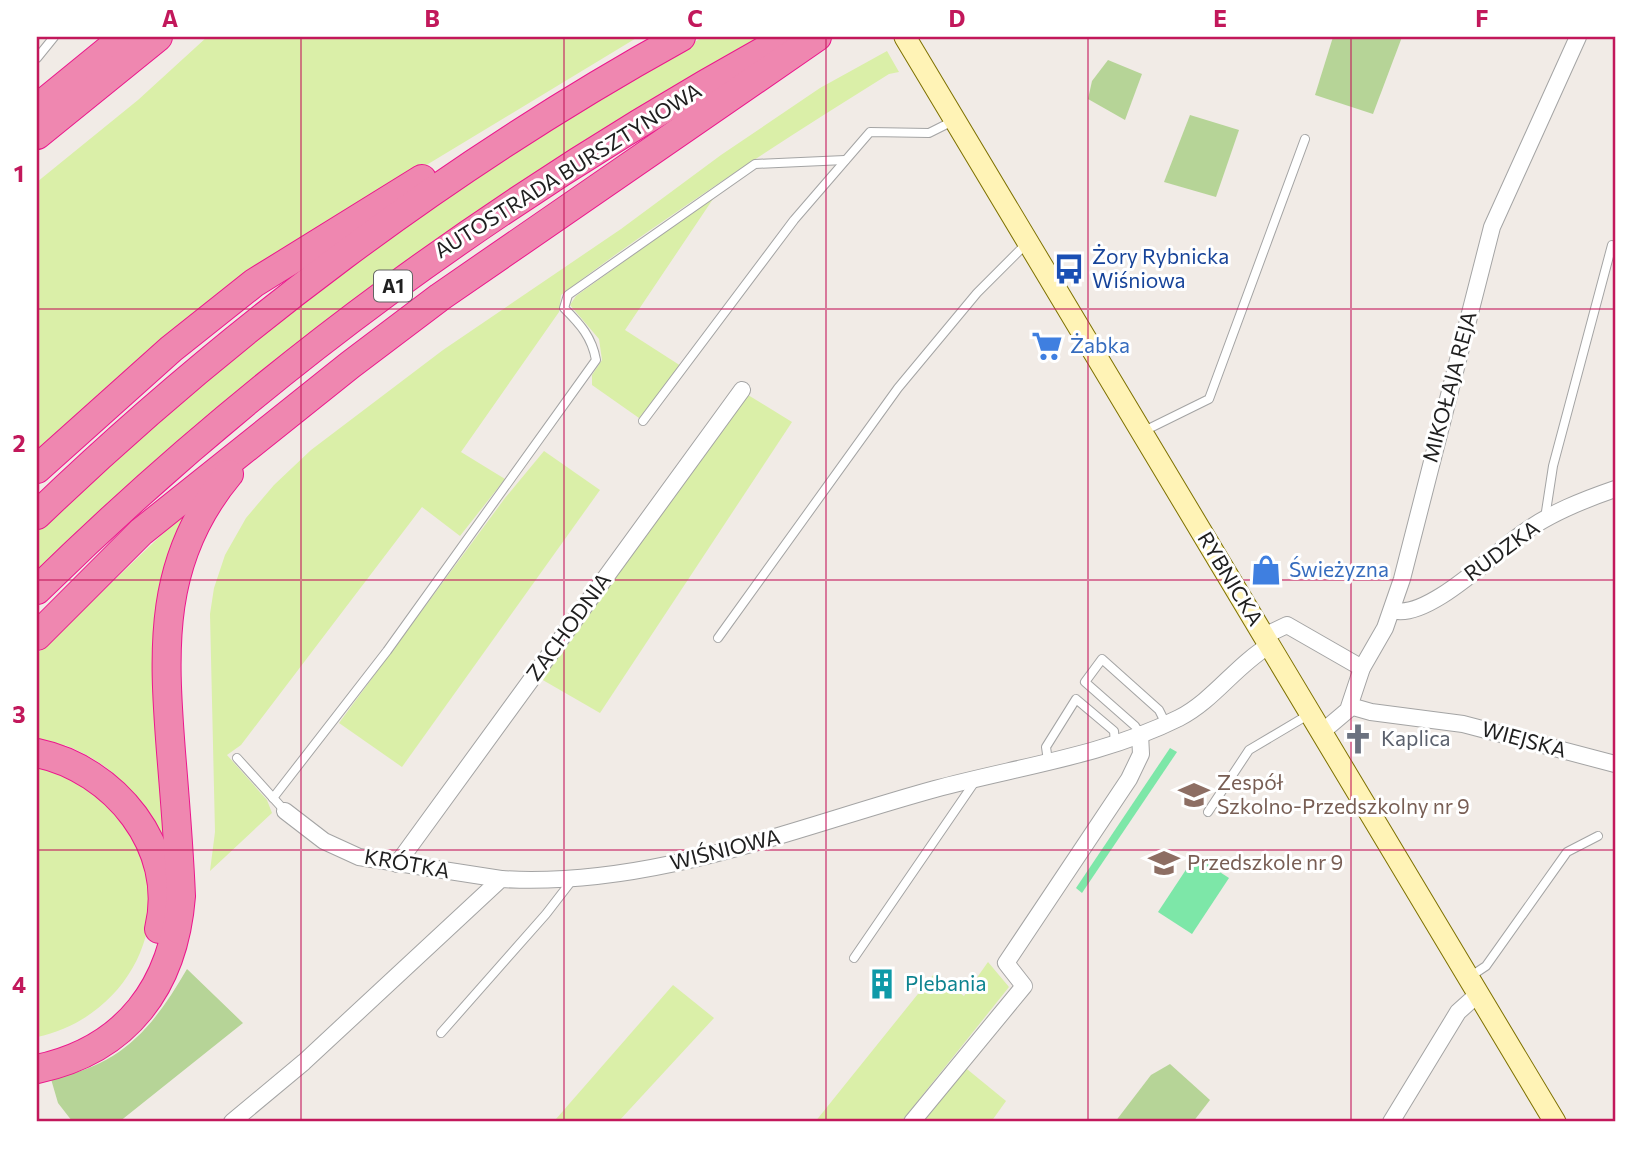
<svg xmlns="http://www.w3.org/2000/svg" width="1652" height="1159" viewBox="0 0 1652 1159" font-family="Commissioner,sans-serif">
<rect width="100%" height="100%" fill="#f1ebe6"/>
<g fill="#daefa8">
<polygon points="207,37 638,37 352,210 37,452 37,182 138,100"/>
<path d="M703,37H769L610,129L37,577V531C173,401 321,280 477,175C551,126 628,82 703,37Z"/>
<path d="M887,51L899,72L889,74C777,144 666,215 561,295L559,312L461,452L505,479L460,536L422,507L241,745L227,755L267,800L272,813L210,871L215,832L210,614L214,588L225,555L246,518L274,485L311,450L443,350L621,229L721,155L820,88Z"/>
<polygon points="715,196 625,330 681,366 639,418 592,385 592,375 602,360 599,339 570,305 576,296"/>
<polygon points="748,395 792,422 600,713 541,679"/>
<polygon points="544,451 600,490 402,767 339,723 505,498"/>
<path d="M196,502L184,524L165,852C146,800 116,765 65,745L63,749L37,742V654Z"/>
<path d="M37,762C56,771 83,779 99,793C106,798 111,807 116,814C123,822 131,830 136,839C145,853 148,873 150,890C156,961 105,1023 37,1037Z"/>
<polygon points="988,962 1009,987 901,1122 815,1122 934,974 964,996"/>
<polygon points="673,985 714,1018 618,1122 560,1122 556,1119"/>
<polygon points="962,1065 1006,1101 991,1122 919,1122"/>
</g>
<g fill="#b6d497">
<polygon points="1333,37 1402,37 1373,114 1315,95"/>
<polygon points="1108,60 1142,74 1125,120 1088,99 1092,81"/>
<polygon points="1190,115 1239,130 1216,197 1164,182"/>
<path d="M187,969L243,1023L119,1122L72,1121L58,1103L51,1079C122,1065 152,1029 187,969Z"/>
<polygon points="1170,1064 1210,1100 1193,1122 1115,1122 1151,1075"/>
</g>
<g fill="#7de7a8">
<polygon points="1170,748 1177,752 1082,893 1076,888"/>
<polygon points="1195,856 1229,878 1192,934 1158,912"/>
</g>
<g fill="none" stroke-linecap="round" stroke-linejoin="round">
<g stroke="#a4a4a4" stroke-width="10">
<g id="lane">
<polyline points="37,58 54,37"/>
<polyline points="643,421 794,220 870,132 929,133 953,121"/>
<polyline points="1142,432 1209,399 1305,139"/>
<polyline points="1545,518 1553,466 1612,245"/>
<polyline points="718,638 898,388 977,293 1026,244"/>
<polyline points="1140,734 1135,726 1085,682 1102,659 1159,710 1166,724"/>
<polyline points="237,758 285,811"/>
<polyline points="1048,761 1046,747 1076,699 1114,731 1115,743"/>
<path d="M273,798L387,651L596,360C592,337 580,324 564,308L568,295L755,164L845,160"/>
<polyline points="1208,812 1249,750 1308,715"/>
<polyline points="854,958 976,780"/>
<polyline points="1471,976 1486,966 1567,852 1598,836"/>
<polyline points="441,1033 546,914 573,879"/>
</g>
</g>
<g stroke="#a4a4a4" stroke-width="18">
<g id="street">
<path d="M1392,610C1426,622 1494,553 1523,533C1550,513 1583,500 1615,489"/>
<polyline points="1264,636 1287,625 1362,668"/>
<polyline points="1350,706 1371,712 1463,724 1615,764"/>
<polyline points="1322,732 1348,710 1362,668 1385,628 1402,579 1492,227 1578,37"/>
<polyline points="285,811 324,841 359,857 501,879"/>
<polyline points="397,864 742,390"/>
<path d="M232,1122L304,1062L501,879C652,888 793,828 935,789C1016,767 1103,756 1179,718C1214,700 1236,665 1270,645"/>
<polyline points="912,1122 1024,986 1006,963 1129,779 1141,754 1140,734"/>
<polyline points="1391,1122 1458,1012 1478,994"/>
</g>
</g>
<g stroke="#7e7100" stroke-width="23">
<polyline id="secondary" points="905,37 1555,1122"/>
</g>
<g stroke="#eb178c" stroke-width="30">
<g id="highway">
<polyline points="37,108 124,37"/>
<polyline points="37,135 158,37"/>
<polyline points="37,469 171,349 254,283 422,179"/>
<path d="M37,515C226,333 451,164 681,37"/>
<path d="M37,590C260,371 505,194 778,43"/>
<polyline points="37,636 141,532 350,365 440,297 817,37"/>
<path d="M37,753C114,769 179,847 159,929"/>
<path d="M37,1069C127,1050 174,986 181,896C179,848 175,800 171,752C163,648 158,559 229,474"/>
</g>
</g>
<use href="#lane" stroke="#fff" stroke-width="8"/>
<use href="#street" stroke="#fff" stroke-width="16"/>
<use href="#secondary" stroke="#fff3b6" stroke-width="21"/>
<use href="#highway" stroke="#ef87b0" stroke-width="28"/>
</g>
<path fill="none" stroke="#c2185b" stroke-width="2" stroke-opacity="0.55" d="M301,37V1122M564,37V1122M826,37V1122M1088,37V1122M1351,37V1122M37,309H1615M37,580H1615M37,850H1615"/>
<defs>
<g id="bus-bare" transform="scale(2.415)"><path d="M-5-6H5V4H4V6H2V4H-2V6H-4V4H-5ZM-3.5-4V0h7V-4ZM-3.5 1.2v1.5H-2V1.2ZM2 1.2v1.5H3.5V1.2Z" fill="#1a4fb4" stroke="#fff" stroke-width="2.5" paint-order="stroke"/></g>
<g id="supermarket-bare" transform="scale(2.415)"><path d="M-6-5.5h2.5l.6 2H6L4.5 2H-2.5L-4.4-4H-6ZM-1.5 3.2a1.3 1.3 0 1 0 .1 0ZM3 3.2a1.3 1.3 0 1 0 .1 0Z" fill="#3f7fe0" stroke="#fff" stroke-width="2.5" paint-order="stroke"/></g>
<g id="shop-bare" transform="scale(2.415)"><path d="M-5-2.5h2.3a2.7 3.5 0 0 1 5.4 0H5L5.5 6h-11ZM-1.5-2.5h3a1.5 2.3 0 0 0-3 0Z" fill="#3f7fe0" stroke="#fff" stroke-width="2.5" paint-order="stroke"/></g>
<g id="church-bare" transform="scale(2.415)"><path d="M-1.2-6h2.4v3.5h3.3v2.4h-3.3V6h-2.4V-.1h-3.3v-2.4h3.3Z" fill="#6b7280" stroke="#fff" stroke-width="2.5" paint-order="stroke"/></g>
<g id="school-bare" transform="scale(2.415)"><path d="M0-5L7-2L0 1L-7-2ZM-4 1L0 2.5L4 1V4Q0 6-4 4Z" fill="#8d6e63" stroke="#fff" stroke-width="2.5" paint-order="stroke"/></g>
<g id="building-bare" transform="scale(2.415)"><path d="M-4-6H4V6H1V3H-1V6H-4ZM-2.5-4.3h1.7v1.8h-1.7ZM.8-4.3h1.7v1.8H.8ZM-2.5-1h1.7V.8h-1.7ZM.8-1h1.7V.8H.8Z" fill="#0f9aa8" stroke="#fff" stroke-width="2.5" paint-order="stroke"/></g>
</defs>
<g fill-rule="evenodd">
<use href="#bus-bare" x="1069" y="269"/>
<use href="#supermarket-bare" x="1047" y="346"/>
<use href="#shop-bare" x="1266" y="570"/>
<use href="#church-bare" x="1358" y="739"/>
<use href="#school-bare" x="1194" y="795"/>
<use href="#school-bare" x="1164" y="863"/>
<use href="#building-bare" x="882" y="984"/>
</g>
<g text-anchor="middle" stroke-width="6" stroke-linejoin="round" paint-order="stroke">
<rect fill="#fff" stroke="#636363" stroke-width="2" x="374" y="270.5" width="38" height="31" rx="5"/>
<g font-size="19" font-weight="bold" fill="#202020">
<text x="393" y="293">A1</text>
</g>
<g font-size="21" fill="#202020" stroke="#fff">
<text transform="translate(568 171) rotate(-32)" y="7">AUTOSTRADA BURSZTYNOWA</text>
<text transform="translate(1450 387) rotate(-75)" y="7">MIKOŁAJA REJA</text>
<text transform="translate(1502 551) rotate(-36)" y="7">RUDZKA</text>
<text transform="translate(1230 579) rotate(59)" y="7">RYBNICKA</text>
<text transform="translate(569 627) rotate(-54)" y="7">ZACHODNIA</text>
<text transform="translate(1524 740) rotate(15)" y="7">WIEJSKA</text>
<text transform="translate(725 850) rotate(-14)" y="7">WIŚNIOWA</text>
<text transform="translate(407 864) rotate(10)" y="7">KRÓTKA</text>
</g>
<g font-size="21" fill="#164399" stroke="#fff" text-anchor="start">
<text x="1092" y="264">Żory Rybnicka<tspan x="1092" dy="24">Wiśniowa</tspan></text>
</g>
<g font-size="21" fill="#366cbe" stroke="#fff" text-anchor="start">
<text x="1070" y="353">Żabka</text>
<text x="1289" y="577">Świeżyzna</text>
</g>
<g font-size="21" fill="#5b616d" stroke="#fff" text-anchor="start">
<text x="1381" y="746">Kaplica</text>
</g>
<g font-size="21" fill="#785e54" stroke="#fff" text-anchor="start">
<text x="1217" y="790">Zespół<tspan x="1217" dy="24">Szkolno-Przedszkolny nr 9</tspan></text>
<text x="1187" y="870">Przedszkole nr 9</text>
</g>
<g font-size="21" fill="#0d838f" stroke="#fff" text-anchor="start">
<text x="905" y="991">Plebania</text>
</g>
</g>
<rect width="1652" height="1159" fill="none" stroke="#ffffff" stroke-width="77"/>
<rect x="38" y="38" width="1576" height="1082" fill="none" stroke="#c2185b" stroke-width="2.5"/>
<g font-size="23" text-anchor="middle" font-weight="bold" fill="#c2185b">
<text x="170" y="27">A</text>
<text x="432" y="27">B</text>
<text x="695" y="27">C</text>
<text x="957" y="27">D</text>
<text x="1220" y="27">E</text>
<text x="1482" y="27">F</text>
<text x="19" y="182">1</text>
<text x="19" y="452">2</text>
<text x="19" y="723">3</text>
<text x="19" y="993">4</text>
</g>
</svg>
